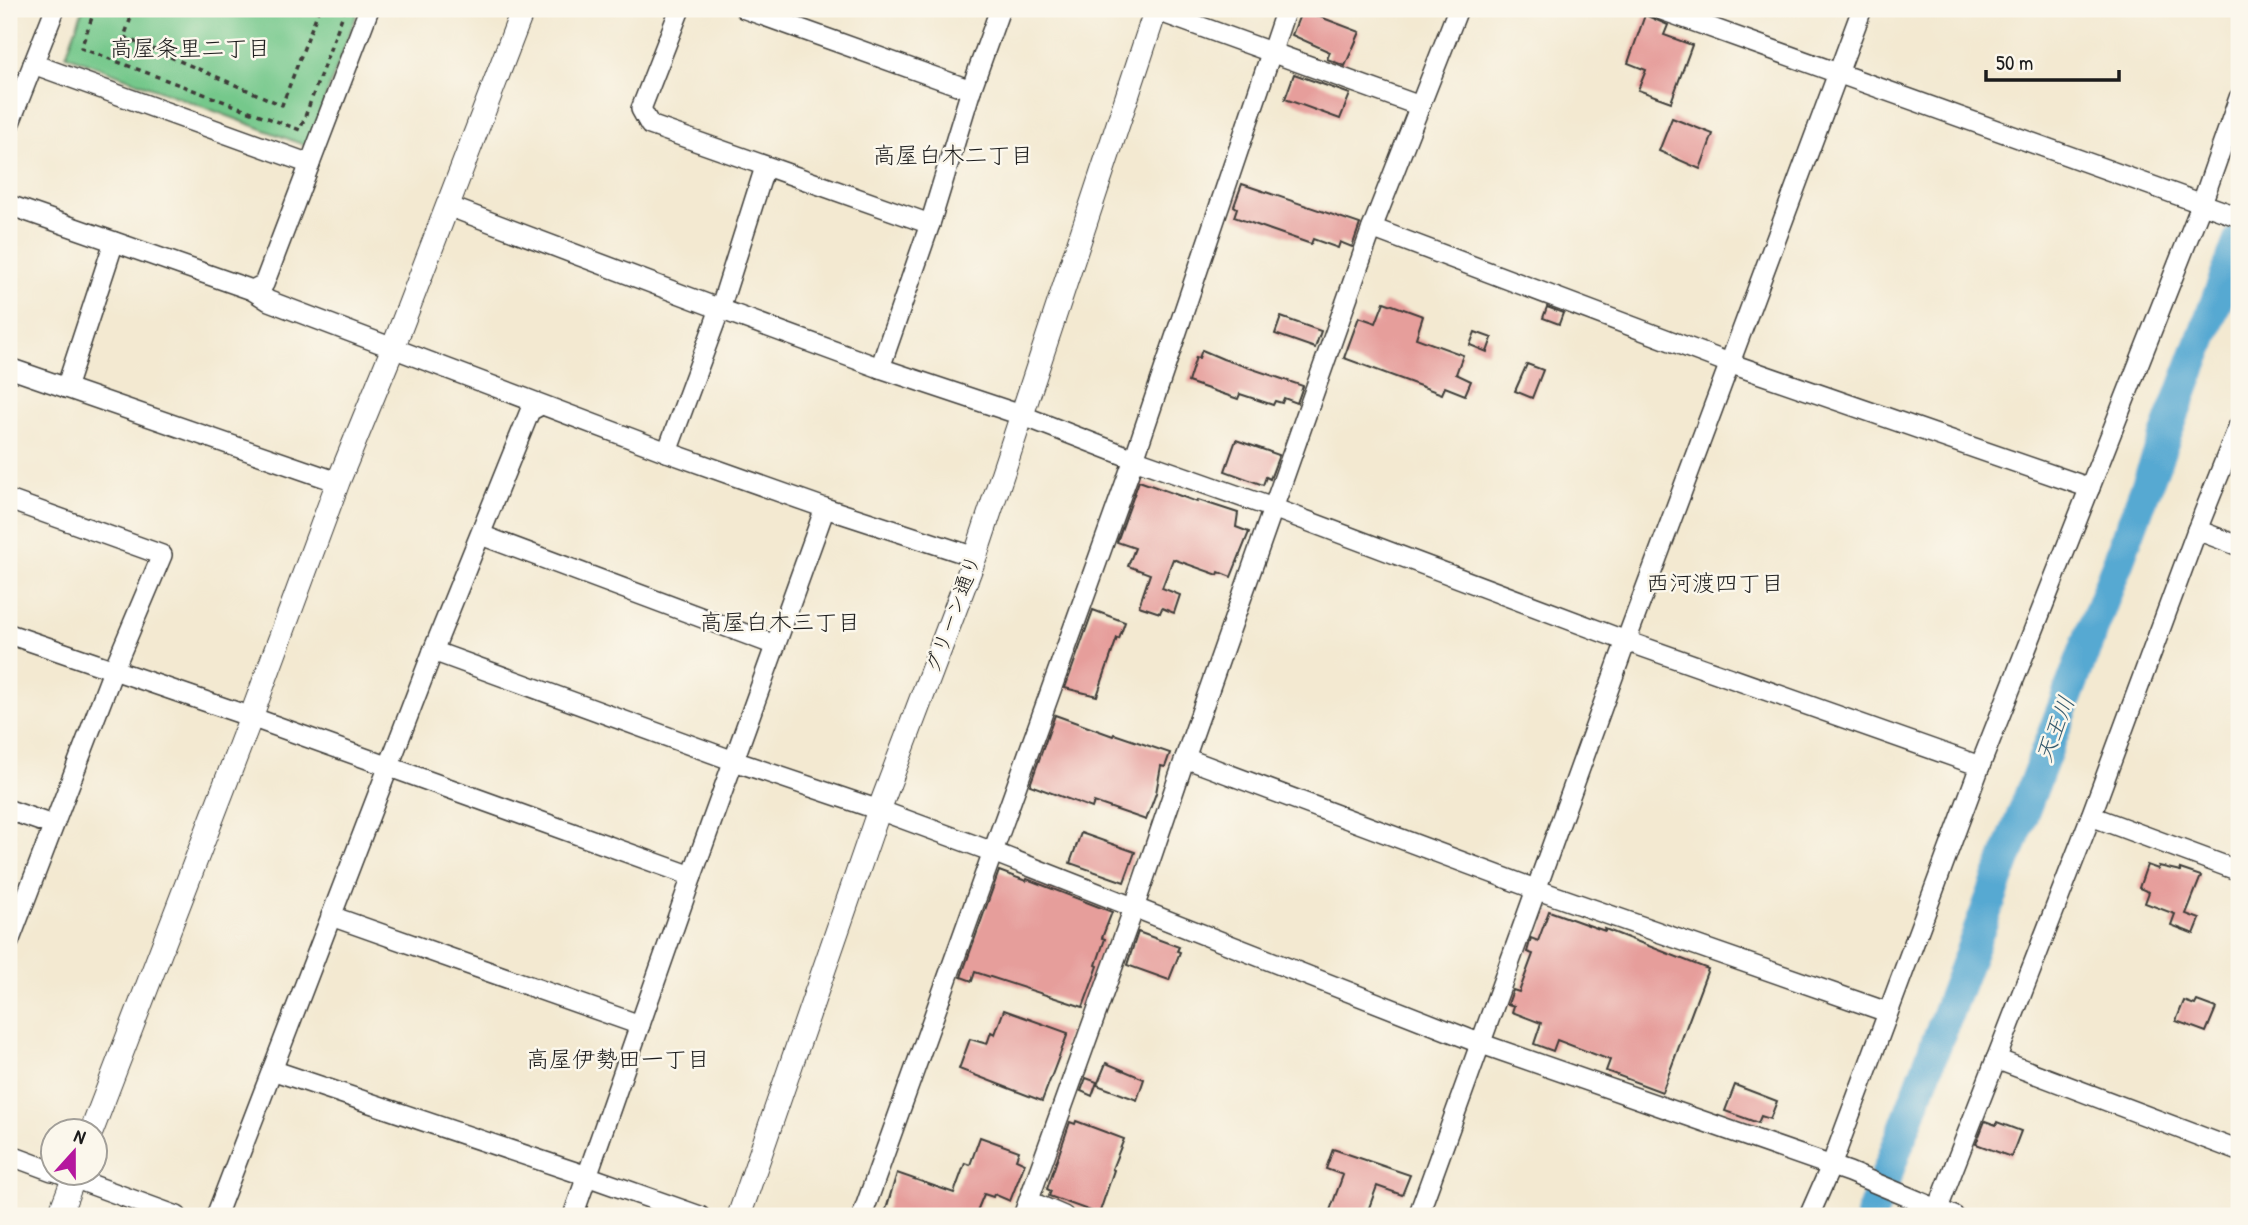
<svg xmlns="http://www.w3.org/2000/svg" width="2248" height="1225" viewBox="0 0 2248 1225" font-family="'Patrick Hand','Klee One',sans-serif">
<rect width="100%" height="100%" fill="#fbf7ec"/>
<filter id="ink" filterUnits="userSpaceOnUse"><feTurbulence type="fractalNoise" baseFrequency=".0143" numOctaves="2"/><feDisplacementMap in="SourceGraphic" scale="14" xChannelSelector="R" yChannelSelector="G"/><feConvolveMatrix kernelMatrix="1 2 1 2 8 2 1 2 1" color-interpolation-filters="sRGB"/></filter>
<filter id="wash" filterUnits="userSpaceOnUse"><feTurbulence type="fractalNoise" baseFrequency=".00686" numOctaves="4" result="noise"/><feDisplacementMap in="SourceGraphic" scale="28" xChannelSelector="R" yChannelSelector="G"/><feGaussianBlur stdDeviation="1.57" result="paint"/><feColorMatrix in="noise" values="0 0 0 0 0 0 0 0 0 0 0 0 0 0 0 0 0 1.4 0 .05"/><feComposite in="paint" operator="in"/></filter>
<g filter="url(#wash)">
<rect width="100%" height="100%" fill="#f3e9d1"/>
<polygon fill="#75c88b" stroke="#487254" stroke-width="2" points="83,9 359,9 307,146 66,55"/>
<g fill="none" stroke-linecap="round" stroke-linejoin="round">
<polyline stroke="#57a9d2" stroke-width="32" points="1871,1216 2239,241"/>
</g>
<g id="blocks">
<g fill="#e69e9b">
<polygon points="1302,10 1360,32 1345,66 1327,59 1330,52 1292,35"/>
<polygon points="1645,15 1668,25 1664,35 1692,45 1671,102 1638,90 1646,70 1628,63"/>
<polygon points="1294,74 1350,94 1340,119 1285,99"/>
<polygon points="1672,118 1713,134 1700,169 1659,151"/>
<polygon points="1242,184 1360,224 1352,247 1340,242 1338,248 1313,239 1311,244 1234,217 1237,208 1234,206"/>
<polygon points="1384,302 1423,316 1416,338 1463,355 1456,374 1471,381 1465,395 1445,387 1442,394 1344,358 1359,317 1376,323"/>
<polygon points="1547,307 1563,313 1559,324 1543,318"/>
<polygon points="1281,317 1321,331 1315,348 1275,334"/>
<polygon points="1475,332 1492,338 1487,352 1470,345"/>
<polygon points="1202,350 1223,359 1303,386 1297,403 1284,398 1282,403 1275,401 1273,405 1240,394 1238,399 1188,382 1196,357 1199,358"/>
<polygon points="1527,364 1543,370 1532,398 1515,391"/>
<polygon points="1236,440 1279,455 1270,479 1266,477 1263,485 1225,471"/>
<polygon points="1139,481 1197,502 1198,500 1238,513 1236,527 1249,532 1231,577 1219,572 1218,575 1173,559 1162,588 1180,595 1174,613 1162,608 1160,613 1139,606 1150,574 1128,566 1135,548 1117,542"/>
<polygon points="1093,610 1125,622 1119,639 1117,638 1097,696 1065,688"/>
<polygon points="1055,715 1113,736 1114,734 1170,753 1165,767 1161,766 1156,793 1146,820 1094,802 1092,808 1030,785"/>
<polygon points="1081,833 1135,852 1124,882 1070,863"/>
<polygon points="2147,865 2158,869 2159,866 2180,871 2180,869 2201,876 2186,914 2200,919 2194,934 2171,925 2175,914 2145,903 2149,892 2139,888"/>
<polygon points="999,871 1026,881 1027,879 1112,912 1102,938 1105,939 1096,965 1098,966 1083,1007 975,972 972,981 961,977"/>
<polygon points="1549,911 1605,931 1605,929 1708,969 1662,1092 1606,1071 1610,1060 1557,1040 1553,1051 1534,1044 1541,1023 1512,1012 1514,1006 1508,1004 1513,990 1519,992 1533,954 1527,952 1531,938 1538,941"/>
<polygon points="1138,932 1179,947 1177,951 1180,952 1169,980 1127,965"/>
<polygon points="2184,1001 2195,1005 2197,1001 2216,1008 2206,1032 2176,1021"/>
<polygon points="1004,1010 1068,1033 1042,1101 959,1069 970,1039 987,1044 991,1032 995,1034"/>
<polygon points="1106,1063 1144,1079 1137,1100 1097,1085"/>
<polygon points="1086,1078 1097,1082 1092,1096 1081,1091"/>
<polygon points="1735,1085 1777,1101 1770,1119 1761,1116 1758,1123 1725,1111"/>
<polygon points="1076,1121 1124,1139 1112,1169 1114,1170 1099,1214 1049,1196 1051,1191 1047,1189 1070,1122 1075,1124"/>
<polygon points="1985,1121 1996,1125 1997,1122 2021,1131 2011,1157 1976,1144"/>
<polygon points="980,1137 1019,1151 1016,1159 1025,1163 1010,1201 994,1194 993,1197 984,1194 975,1216 884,1216 897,1173 954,1193 965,1163 970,1165"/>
<polygon points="1333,1149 1410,1175 1402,1195 1377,1186 1366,1216 1328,1216 1343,1175 1326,1169"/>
</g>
</g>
</g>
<g filter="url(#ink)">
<use href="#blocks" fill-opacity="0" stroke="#3c3b37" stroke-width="2"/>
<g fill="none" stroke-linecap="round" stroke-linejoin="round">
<g stroke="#3c3b37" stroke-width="22">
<g id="minor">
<polyline points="680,9 641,109 650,125 930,224"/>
<polyline points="745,9 971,90"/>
<polyline points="1152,9 1420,106"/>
<polyline points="1659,9 2239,217"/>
<polyline points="33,64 310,164"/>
<polyline points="9,125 55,9"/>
<polyline points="9,205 252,290 264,284 369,9"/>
<polyline points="448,206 720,309 880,368 1021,415 1134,459 1273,508 1626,641 1980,766"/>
<polyline points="1372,228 1729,363 2090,488"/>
<polyline points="252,290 269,301 667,452 825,508 692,876 573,1216"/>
<polyline points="9,368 338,482"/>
<polyline points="880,368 930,224 971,90 1000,9"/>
<polyline points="66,388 114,242"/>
<polyline points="667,452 720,309 765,167"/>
<polyline points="9,500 162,555 113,671 9,942"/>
<polyline points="825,508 975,557"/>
<polyline points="2197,530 2239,546"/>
<polyline points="481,535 775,645"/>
<polyline points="9,634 251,717 692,876"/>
<polyline points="433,651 734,761 879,810 993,852 1479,1043 1849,1172 1954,1216"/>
<polyline points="1185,758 1535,889 1887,1012"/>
<polyline points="9,810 52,825"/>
<polyline points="2091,816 2239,871"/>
<polyline points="331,916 640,1025"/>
<polyline points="1996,1059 2239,1151"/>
<polyline points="272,1070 587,1176 700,1216"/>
<polyline points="9,1155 52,1171"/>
<polyline points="57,1172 177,1216"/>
<polyline points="1029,1201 1064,1216"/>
<polyline points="216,1216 433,651 530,411 541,405"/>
<polyline points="862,1216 1134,459 1286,9"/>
<polyline points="1023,1216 1134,908 1185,758 1372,228 1458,9"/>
<polyline points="1418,1216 1626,641 1862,9"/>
<polyline points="1809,1216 1831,1166 1980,766 2202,203 2239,98"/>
<polyline points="1935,1216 2091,816 2197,530 2239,425"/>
</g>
</g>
<g stroke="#3c3b37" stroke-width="25">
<g id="tertiary">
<polyline points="92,1130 251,717 338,482 393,348 523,9"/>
<polyline points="59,1216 76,1172"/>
<polyline points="739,1216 879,810 975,557 1156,9"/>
</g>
</g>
<g stroke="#3c3b37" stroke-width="3.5" stroke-dasharray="5 5" stroke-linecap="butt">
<polyline points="95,9 81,48 300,130 345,9"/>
<polyline points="134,9 124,37 282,105 319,9"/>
</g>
<use href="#minor" stroke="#fff" stroke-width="19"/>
<use href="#tertiary" stroke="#fff" stroke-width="23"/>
</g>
</g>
<g text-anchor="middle" stroke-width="5" stroke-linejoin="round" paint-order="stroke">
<g font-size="21" fill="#1c1c1c" stroke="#fbf7ec">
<text transform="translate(953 614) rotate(-70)" y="7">グリーン通り</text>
</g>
<g font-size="23" fill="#1c1c1c" stroke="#fbf7ec">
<text x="190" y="56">高屋条里二丁目</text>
<text x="953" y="163">高屋白木二丁目</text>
<text x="1715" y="591">西河渡四丁目</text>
<text x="780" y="630">高屋白木三丁目</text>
<text x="618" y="1067">高屋伊勢田一丁目</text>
</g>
<g font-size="23" font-style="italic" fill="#375b6e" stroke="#fbf7ec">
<text transform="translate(2055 729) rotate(-69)" y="8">天王川</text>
</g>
</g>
<rect width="2248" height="1225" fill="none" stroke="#fbf7ec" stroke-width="35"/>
<g transform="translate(74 1152) rotate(21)"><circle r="33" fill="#fbf7ec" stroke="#a29f99" stroke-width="2"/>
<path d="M0-5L12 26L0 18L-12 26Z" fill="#b5179e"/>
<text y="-10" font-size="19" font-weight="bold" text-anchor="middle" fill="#1c1c1c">N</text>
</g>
<path d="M1986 70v10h133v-10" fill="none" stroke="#1c1c1c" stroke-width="3.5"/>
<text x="1996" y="70" font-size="21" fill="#1c1c1c" stroke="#fbf7ec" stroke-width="5" paint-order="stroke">50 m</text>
</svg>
